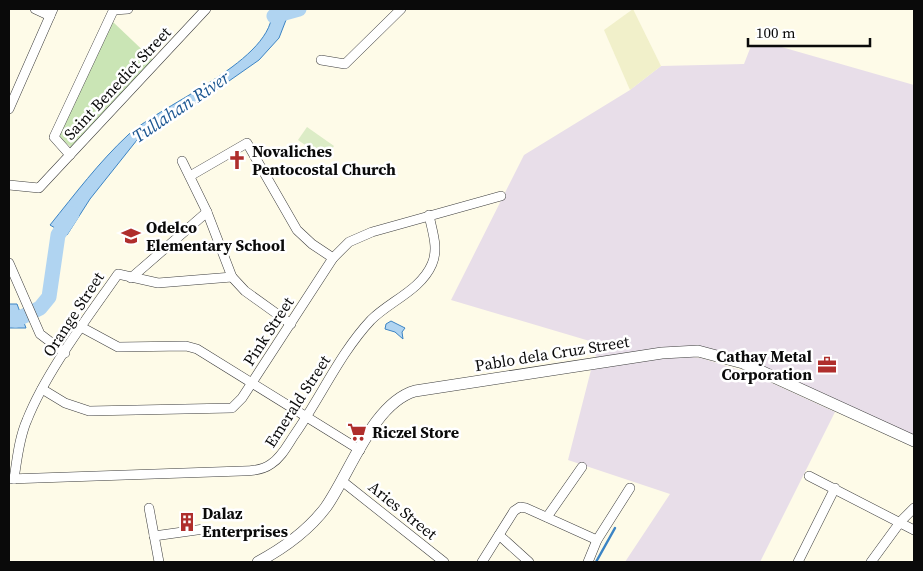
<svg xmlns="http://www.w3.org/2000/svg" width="923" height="571" viewBox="0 0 923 571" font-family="'Source Serif 4',serif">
<rect width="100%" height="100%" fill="#fefbe8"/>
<g fill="#e8dee9">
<polygon points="751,46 778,46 914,85 914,439 716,351 596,358 593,342 451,300 524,155 630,90 661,66 744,64"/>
<polygon points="682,356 701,358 752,374 835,412 760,562 625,562 670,494 568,460 591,370 640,360"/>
</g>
<polygon fill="#f1f0ca" points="633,9 661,66 630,90 604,30"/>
<polygon fill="#cae5b5" points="113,22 153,60 72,148 59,137"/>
<polygon fill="#dcecc6" points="307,127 334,146 325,159 298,140"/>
<g fill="#b0d4f1" stroke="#3c84c4">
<path d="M272,9H287L286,20L279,38L259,60L219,88L137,140L90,199L67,235L50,225C75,194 99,162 128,135C163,103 276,60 272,9Z"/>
<polygon points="9,304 17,304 26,328 9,328"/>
<polygon points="391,321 405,328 402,332 403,339 395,332 385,329 386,324"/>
</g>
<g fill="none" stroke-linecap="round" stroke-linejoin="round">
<polyline stroke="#3c84c4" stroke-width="2.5" points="596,562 615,528"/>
<g stroke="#b0d4f1" stroke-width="15">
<polyline points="274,16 299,9"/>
<polyline points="9,319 16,320 40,308 49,297 58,235 72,214"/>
</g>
<g stroke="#3d3d3d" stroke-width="10">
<g id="minor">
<polyline points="35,9 50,16"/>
<polyline points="114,10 128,9"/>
<polyline points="321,60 345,64 401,9"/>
<polyline points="9,109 53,9"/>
<polyline points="70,155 54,137 114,9"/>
<polyline points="182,161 207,212 232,277 245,291 291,324"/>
<polyline points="190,176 247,143 297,230 312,244 333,258"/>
<polyline points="9,185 39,188 206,9"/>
<polyline points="9,263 40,334 65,353"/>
<polyline points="131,278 207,212"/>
<polyline points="81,327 118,347 186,346 197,349 360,450"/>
<polyline points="42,389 65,403 89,411 232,408 242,398 333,258 349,242 372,232 501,196"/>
<polyline points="809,476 914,530"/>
<path d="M9,479L242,471C253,471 263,470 271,464C282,457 288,444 295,434C321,397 340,353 371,320C390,301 421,290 432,264C439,248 432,231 429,215"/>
<path d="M14,479C17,460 19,438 27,420C46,372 88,317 118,274L158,283L232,277"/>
<polyline points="342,481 444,562"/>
<polyline points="149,508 159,562"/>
<polyline points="547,517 582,467"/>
<polyline points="499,535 529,562"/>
<polyline points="154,536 204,529"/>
<polyline points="482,562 514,511 520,507 526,508 597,540"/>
<polyline points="588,562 597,540 630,488"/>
<polyline points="798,562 835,488"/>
<polyline points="871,562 901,521 914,508"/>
</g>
</g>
<g stroke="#3d3d3d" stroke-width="12">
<path id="tertiary" d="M258,562C284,548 308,531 326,507C350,473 373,403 415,391L662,353L698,351L743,363L914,441"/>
</g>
<use href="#minor" stroke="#fff" stroke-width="9"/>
<use href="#tertiary" stroke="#fff" stroke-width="11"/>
</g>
<defs>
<g id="church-bare" transform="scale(1.5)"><path d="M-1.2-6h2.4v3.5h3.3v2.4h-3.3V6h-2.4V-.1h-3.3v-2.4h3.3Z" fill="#af2e2c" stroke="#fff" stroke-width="2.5" paint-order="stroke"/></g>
<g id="school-bare" transform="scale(1.5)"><path d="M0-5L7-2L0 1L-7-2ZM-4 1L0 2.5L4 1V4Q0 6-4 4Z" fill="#af2e2c" stroke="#fff" stroke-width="2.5" paint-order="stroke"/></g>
<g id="office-bare" transform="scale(1.5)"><path d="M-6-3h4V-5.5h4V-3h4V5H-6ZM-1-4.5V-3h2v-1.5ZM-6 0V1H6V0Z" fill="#af2e2c" stroke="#fff" stroke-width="2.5" paint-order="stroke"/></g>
<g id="supermarket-bare" transform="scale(1.5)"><path d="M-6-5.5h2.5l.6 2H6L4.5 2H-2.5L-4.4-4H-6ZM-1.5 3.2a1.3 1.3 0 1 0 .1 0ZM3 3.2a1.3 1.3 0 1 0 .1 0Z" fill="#af2e2c" stroke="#fff" stroke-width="2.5" paint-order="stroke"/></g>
<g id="building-bare" transform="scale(1.5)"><path d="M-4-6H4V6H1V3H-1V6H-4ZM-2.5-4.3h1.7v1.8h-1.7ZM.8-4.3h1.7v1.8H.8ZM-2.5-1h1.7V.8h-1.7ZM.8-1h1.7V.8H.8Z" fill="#af2e2c" stroke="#fff" stroke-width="2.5" paint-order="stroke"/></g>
</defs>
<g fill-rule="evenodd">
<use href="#church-bare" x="237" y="160"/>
<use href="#school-bare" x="131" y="236"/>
<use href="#office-bare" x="827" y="365"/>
<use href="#supermarket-bare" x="357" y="432"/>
<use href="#building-bare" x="187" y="522"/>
</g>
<g text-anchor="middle" stroke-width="5" stroke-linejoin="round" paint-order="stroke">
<g font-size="16" fill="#0a0a0a" stroke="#fff">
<text transform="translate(117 83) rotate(-47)" y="6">Saint Benedict Street</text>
<text transform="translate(73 314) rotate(-57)" y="6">Orange Street</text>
<text transform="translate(268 331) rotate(-57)" y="6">Pink Street</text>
<text transform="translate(552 353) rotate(-9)" y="6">Pablo dela Cruz Street</text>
<text transform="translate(297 401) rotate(-57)" y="6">Emerald Street</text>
<text transform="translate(403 510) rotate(39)" y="6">Aries Street</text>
</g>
<g font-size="16" font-weight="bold" fill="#0a0a0a" stroke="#fff" text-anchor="start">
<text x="252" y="157">Novaliches<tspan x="252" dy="18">Pentocostal Church</tspan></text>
<text x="146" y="233">Odelco<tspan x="146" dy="18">Elementary School</tspan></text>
<text x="812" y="362" text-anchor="end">Cathay Metal<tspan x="812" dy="18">Corporation</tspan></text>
<text x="372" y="438">Riczel Store</text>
<text x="202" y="519">Dalaz<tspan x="202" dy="18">Enterprises</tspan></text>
</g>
<g font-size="18" font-style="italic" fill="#1d5792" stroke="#fff">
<text transform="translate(181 107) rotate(-34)" y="6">Tullahan River</text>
</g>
</g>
<rect width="923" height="571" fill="none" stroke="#0a0a0a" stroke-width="20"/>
<path d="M748 38v8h122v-8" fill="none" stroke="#0a0a0a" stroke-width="2.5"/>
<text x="756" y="38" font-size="15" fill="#0a0a0a" stroke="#ffffff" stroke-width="4" paint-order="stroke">100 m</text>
</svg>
